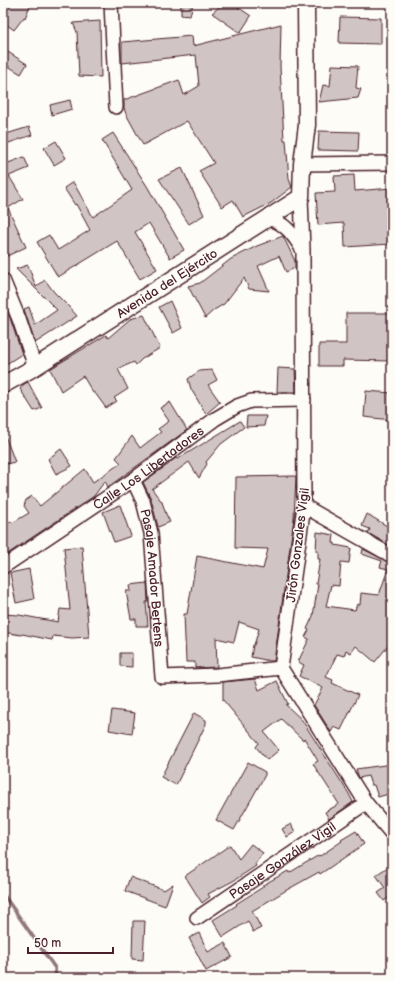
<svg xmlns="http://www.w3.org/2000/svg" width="395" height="981" viewBox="0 0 395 981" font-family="'Balsamiq Sans',sans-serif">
<rect width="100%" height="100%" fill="#fdfcf7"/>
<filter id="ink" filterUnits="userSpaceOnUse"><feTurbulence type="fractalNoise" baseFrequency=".025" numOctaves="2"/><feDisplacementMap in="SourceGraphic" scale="8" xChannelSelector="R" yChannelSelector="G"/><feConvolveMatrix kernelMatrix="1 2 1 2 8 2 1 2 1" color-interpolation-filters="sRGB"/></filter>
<g filter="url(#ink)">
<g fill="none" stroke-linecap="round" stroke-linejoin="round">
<polyline stroke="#91777b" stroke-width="3.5" points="3,894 55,968 56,978"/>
</g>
<g fill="#d0c5c4" stroke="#4a1f2b">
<polygon points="3,3 31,3 25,18 24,17 14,30 3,22"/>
<polygon points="181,3 193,3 190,16 181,15"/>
<polygon points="224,3 232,3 251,16 240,33 212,13"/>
<polygon points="340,17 381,18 381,44 339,43"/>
<polygon points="100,21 101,77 79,76 77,32 73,23"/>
<polygon points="281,24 280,67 284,140 286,140 289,179 292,187 271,203 243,217 233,200 222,207 199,171 214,163 187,121 143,145 126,114 124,108 124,100 179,80 184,95 199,86 196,55 122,63 122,42 192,36 193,46"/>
<polygon points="3,49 27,64 21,74 3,63"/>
<polygon points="332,65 358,66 356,88 361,89 358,98 319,102 323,85 330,86"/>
<polygon points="70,100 72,109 52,115 50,105"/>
<polygon points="29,127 32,135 3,145 3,135"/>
<polygon points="319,131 359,132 358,151 318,150"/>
<polygon points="113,133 147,186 184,250 170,258 149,223 135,232 157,269 140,279 117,241 58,277 37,242 49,235 58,250 90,230 76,204 75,205 64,188 73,182 93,217 132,190 102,140"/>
<polygon points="56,141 66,158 54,165 44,148"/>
<polygon points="24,157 29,168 9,176 23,199 8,208 26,247 3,258 3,165"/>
<polygon points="182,168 204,215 189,224 159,179"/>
<polygon points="354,175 355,191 392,188 392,205 391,205 392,219 389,220 391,244 345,247 344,223 318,225 316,193 335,192 334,176"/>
<polygon points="283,236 295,261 295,268 286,272 279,256 258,266 269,291 249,289 244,278 224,304 214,310 205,318 188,286 200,283 231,259 257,246"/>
<polygon points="28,265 36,287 45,280 54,292 69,307 77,316 35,343 24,309 29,307 35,325 57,310 16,269"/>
<polygon points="170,301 182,328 173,333 159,307"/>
<polygon points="346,313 392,313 392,361 343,360 343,366 319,366 319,344 346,344"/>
<polygon points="9,315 22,354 3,366 3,317"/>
<polygon points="144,315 160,348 142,359 136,365 134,362 118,369 128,389 114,398 117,401 106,408 95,393 93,393 83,376 61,391 50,369 106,335 108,338 130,319"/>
<polygon points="278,368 295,369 296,392 277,392"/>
<polygon points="212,370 217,380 208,385 220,402 206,414 191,389 188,379 199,371"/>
<polygon points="28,382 42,408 34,411 20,389 24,384"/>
<polygon points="366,391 392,393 392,420 364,417"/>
<polygon points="170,402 187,430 108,487 105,481 94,496 3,557 3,525 11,521 12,523 29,513 24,506 26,500 32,496 40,506 85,469 93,482 121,463 116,458 132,436 140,448 161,432 158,429 169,421 160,408"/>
<polygon points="247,416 266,416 264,426 246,427"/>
<polygon points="240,421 244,427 221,444 206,462 207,464 199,478 189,462 152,489 162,502 166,514 170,522 158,527 151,499 143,482 169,464 169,463 176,458 178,459"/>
<polygon points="3,433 4,433 15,462 6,464 3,459"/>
<polygon points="61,449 72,466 56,474 48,459"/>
<polygon points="296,476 294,518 274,661 270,661 251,657 253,645 254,645 259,629 239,622 234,642 216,638 217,667 195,668 195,662 186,662 184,614 187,614 197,556 263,569 268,549 235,548 236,477"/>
<polygon points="120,505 131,536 114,542 103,512"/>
<polygon points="367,514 392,529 392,547 368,533 370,529 362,526"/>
<polygon points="317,532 334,535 333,543 335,543 335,545 351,548 349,563 341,562 339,586 331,585 326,606 355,610 357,604 360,605 361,593 379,595 388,569 380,567 382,561 362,554 363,549 392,564 392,587 388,599 392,601 392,641 375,662 356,646 351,653 346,650 344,656 337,654 326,677 333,680 332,683 358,695 341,730 334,727 331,732 314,705 323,688 299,676 304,665 298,662 309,639 305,637 309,630 307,629 313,616 318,584 316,584 320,559 318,559 318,551 316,551"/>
<polygon points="82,546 89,637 72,638 53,636 52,640 22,634 21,635 3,632 3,614 19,615 58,622 60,609 70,610 64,548"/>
<polygon points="29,569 34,599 16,603 10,573"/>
<polygon points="147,583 148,602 146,602 148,626 136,626 136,619 131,619 126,591 131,591 130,585"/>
<polygon points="120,653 132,653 132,667 120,666"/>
<polygon points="255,679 259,690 277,681 288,704 286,705 302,720 349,794 353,802 329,819 325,812 339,804 313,764 318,761 304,738 303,740 281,719 264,732 279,750 267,760 256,747 259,743 223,700 223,682"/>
<polygon points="112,710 135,713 132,734 109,730"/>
<polygon points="194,713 206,720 206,724 176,785 161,777"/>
<polygon points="248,762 265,772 265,775 234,830 216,820"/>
<polygon points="392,764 392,793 378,797 374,785 371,785 368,776 359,778 356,769"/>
<polygon points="291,824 295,832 287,837 282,829"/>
<polygon points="356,831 364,844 329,868 320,874 319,872 285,891 252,911 261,928 253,932 248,921 223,937 213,920 237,905 236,904 263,887 263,885 288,871 289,873 319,855 320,856 342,841 341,840"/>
<polygon points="251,844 263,853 255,864 256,866 233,881 208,894 210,897 202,903 185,876 230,845 239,859"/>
<polygon points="392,864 392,898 391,896 384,901 378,893 385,888 376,875"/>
<polygon points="130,877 164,890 173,884 165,906 125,891"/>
<polygon points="133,921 145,921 143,960 132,959"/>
<polygon points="199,933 208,952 225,943 232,957 206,971 189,938"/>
</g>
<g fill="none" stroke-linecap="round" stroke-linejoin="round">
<g stroke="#4a1f2b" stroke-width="16">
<g id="minor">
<polyline points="111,3 116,107"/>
<polyline points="302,164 392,163"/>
<polyline points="301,197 303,250 304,506 281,668 366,803 392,834"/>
<path d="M268,218C285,223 293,234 302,249"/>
<polyline points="3,280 19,319 35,367"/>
<path id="s1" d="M133,480L143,501L151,533L162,677L217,675L281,668"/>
<polyline points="304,506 392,556"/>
<path id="s2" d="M3,567L133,480L215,419L237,406L251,401L304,400"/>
<path id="s3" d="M197,918L366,803"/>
</g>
</g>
<g stroke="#4a1f2b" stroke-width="19">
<g id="major">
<path id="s4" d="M3,385L35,367L301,197L302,164L307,125L306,3"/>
</g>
</g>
<use href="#minor" stroke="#fdfcf7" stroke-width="13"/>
<use href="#major" stroke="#fdfcf7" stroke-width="16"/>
</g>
</g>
<g text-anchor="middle" stroke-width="3" stroke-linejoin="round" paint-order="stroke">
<g font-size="13" fill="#4a1f2b" stroke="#fdfcf7">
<text dy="5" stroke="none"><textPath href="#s4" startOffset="193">Avenida del Ejército</textPath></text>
<text dy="5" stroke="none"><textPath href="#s2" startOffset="176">Calle Los Libertadores</textPath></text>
<text transform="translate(297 545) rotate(-83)" y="5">Jirón Gonzales Vigil</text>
<text dy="5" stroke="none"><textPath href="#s1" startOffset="101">Pasaje Amador Bertens</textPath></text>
<text dy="5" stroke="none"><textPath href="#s3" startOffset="103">Pasaje González Vigil</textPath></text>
</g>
</g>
<rect width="395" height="981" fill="none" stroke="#fdfcf7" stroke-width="16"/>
<rect x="8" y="8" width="379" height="965" fill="none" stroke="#4a1f2b" stroke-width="1.5" filter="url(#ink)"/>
<path d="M28 947v6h85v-6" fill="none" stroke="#4a1f2b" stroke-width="2"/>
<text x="34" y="947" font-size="12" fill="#4a1f2b" stroke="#fdfcf7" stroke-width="3" paint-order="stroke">50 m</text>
</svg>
